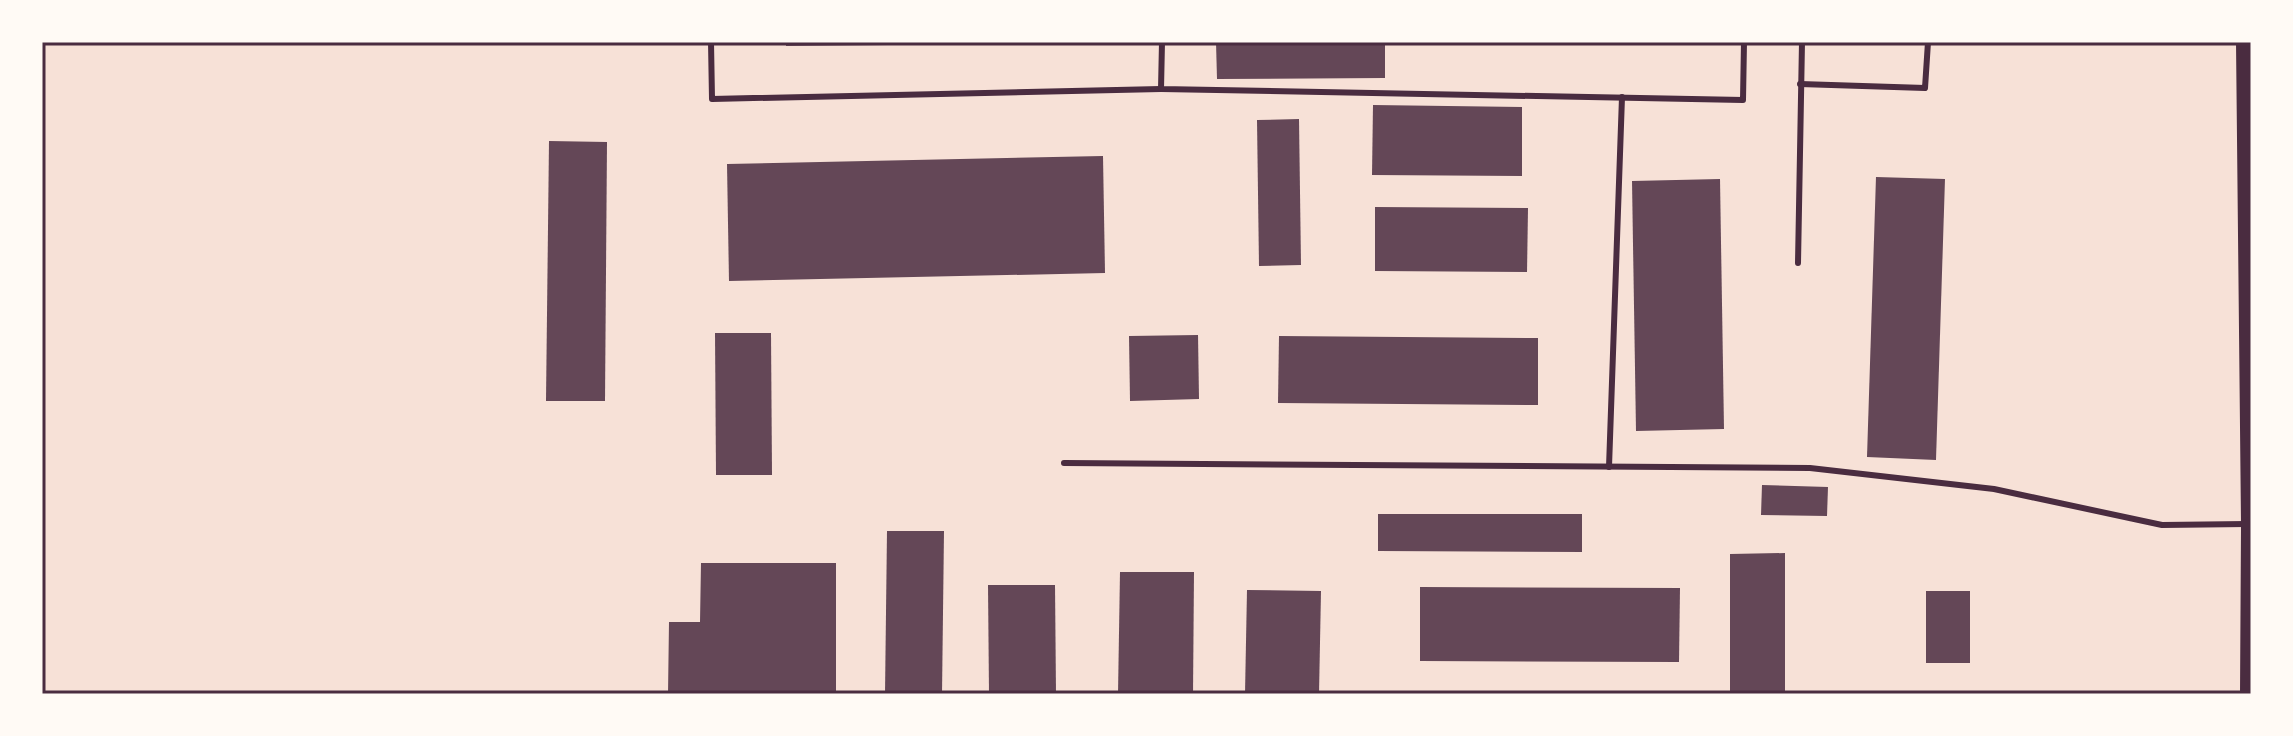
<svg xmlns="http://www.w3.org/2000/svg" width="2293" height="736" viewBox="0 0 2293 736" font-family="'Fira Sans Condensed',sans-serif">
<rect width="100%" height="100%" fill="#f7e1d7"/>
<g fill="#644757">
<polygon points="786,42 888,42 888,45 786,46"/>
<polygon points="1216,42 1385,42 1385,78 1217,79"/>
<polygon points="1373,105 1522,107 1522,176 1372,175"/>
<polygon points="1299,119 1301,265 1259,266 1257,120"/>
<polygon points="549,141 607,142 605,401 546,401"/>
<polygon points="1103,156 1105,273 729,281 727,164"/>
<polygon points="1876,177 1945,179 1936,460 1867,457"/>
<polygon points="1720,179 1724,429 1636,431 1632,181"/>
<polygon points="1375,207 1528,208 1527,272 1375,271"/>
<polygon points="715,333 771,333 772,475 716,475"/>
<polygon points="1198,335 1199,399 1130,401 1129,336"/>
<polygon points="1279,336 1538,338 1538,405 1278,403"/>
<polygon points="1762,485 1828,487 1827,516 1761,515"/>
<polygon points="1378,514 1582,514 1582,552 1378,551"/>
<polygon points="887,531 944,531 942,694 885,694"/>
<polygon points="1785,553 1785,694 1730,694 1730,554"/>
<polygon points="701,563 836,563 836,694 668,694 669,622 700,622"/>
<polygon points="1120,572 1194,572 1193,694 1118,694"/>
<polygon points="988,585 1055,585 1056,694 989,694"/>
<polygon points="1420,587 1680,588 1679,662 1420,661"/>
<polygon points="1247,590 1321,591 1319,694 1245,694"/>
<rect x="1926" y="591" width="44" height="72"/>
</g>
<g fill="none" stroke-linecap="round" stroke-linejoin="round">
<g stroke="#4a2c40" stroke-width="6">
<polyline points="711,42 712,99 1161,89"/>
<polyline points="1162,42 1161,89 1743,100 1744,42"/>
<polyline points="1800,84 1925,88 1928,42"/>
<polyline points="1798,263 1802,42"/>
<polyline points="1064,463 1810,468 1994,489 2162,525 2247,524"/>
<polyline points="1609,467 1622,97"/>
</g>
<g stroke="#4a2c40" stroke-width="20">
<polyline points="2246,42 2251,523"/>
<polyline points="2250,694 2251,527"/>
</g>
</g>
<rect width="2293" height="736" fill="none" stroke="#fffaf5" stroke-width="88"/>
<rect x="44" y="44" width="2205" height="648" fill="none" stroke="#4a2c40" stroke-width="3"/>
</svg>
